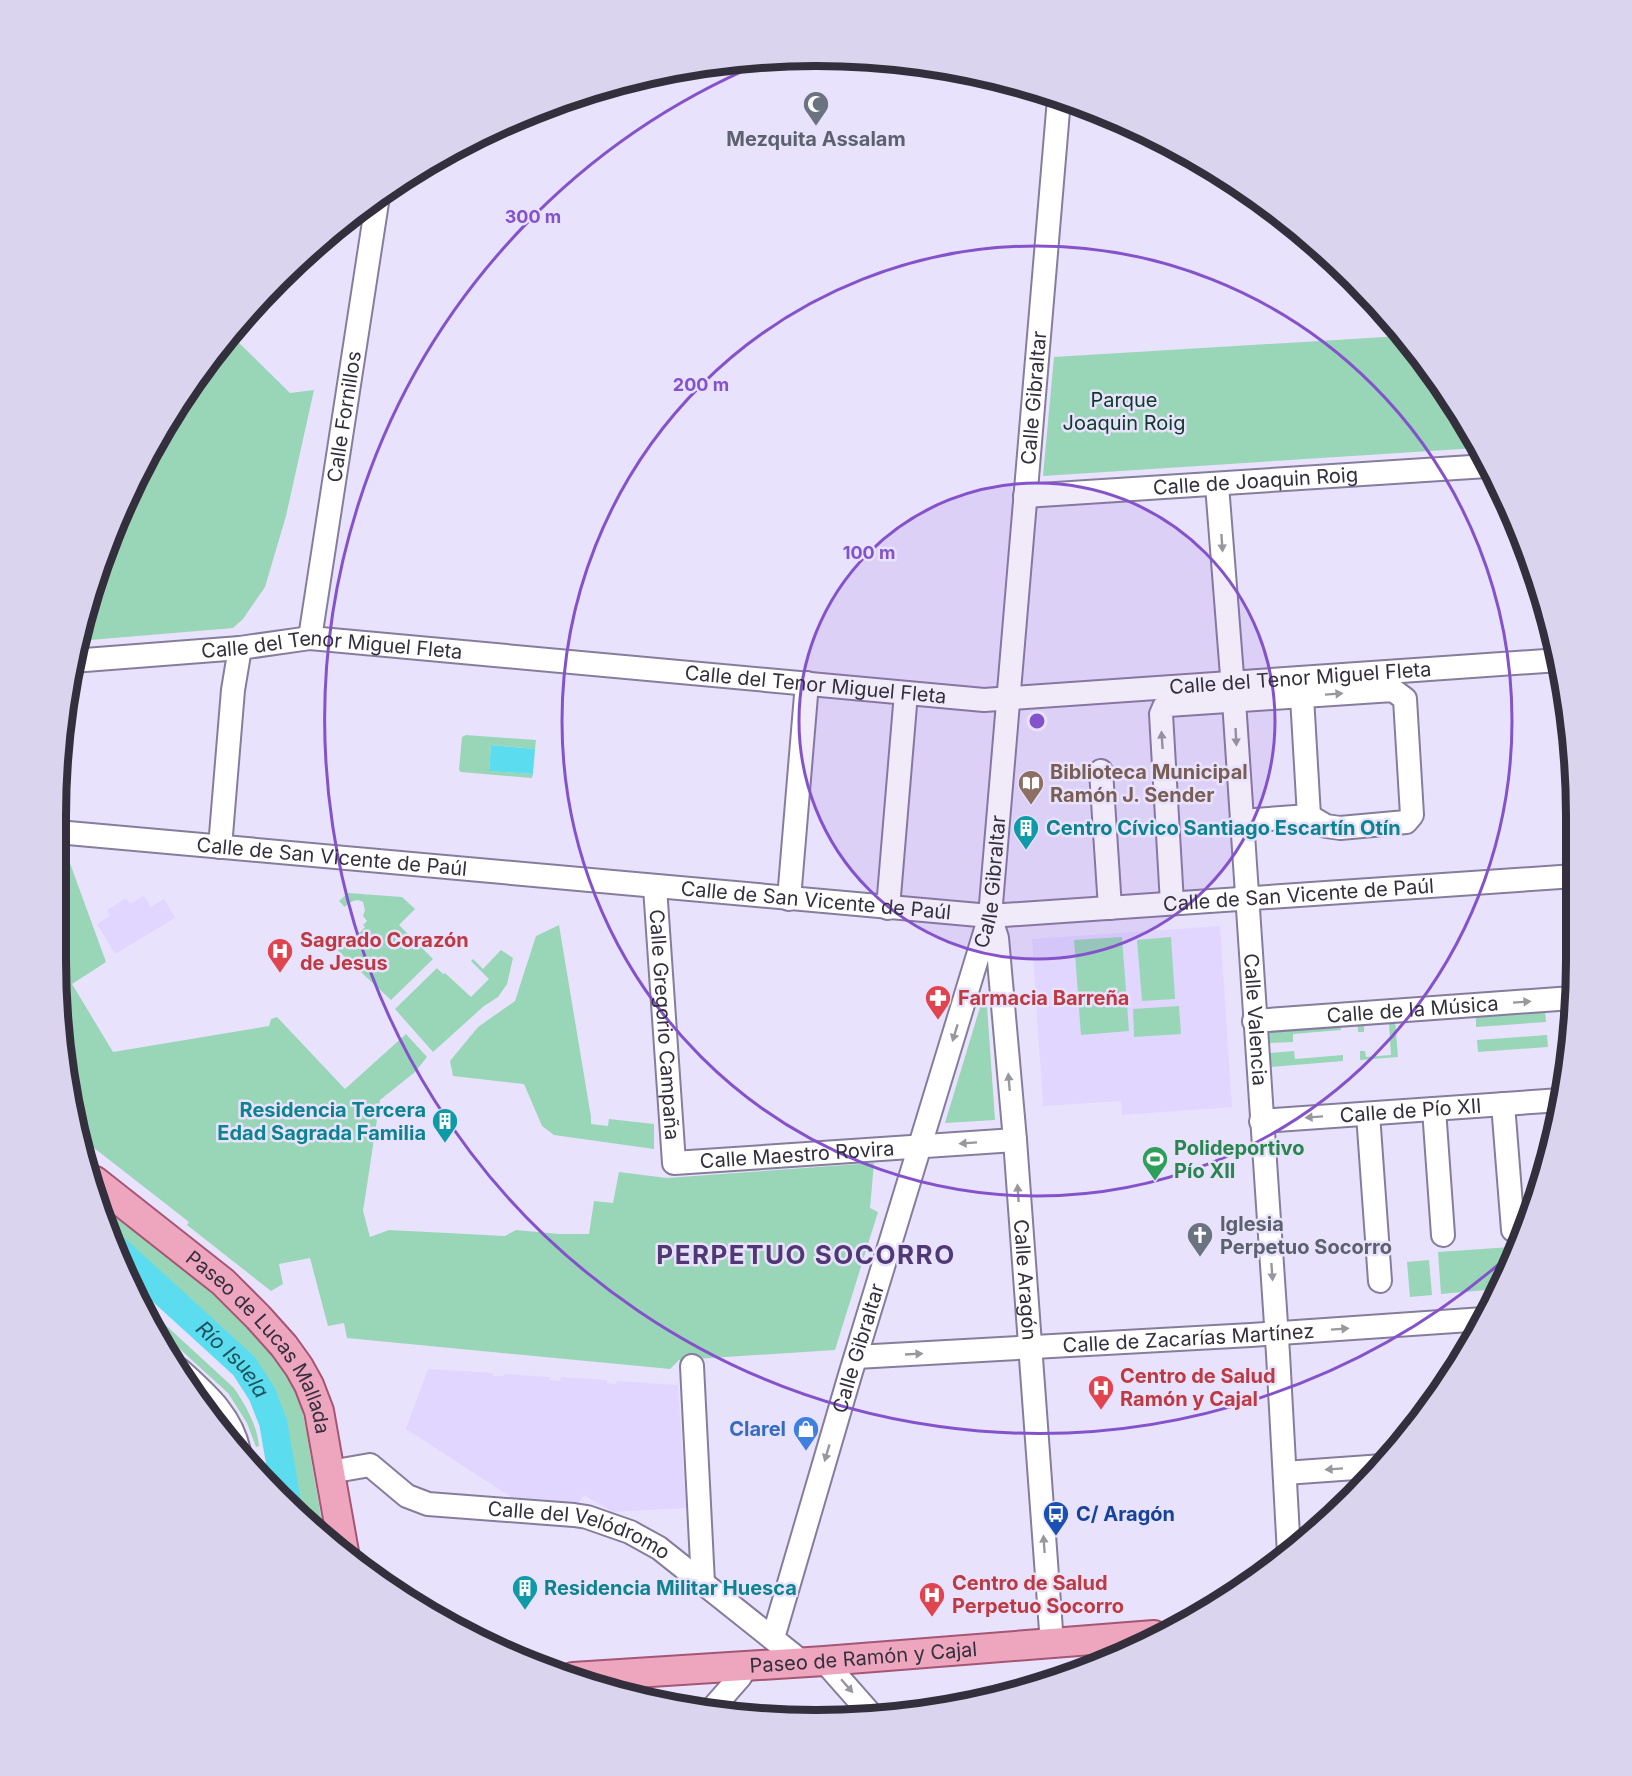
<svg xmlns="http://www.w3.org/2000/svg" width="1632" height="1776" viewBox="0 0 1632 1776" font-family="Inter,sans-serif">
<rect width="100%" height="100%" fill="#e9e2fd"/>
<g fill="#e1d6ff">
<polygon points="144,896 151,907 164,899 175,918 115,954 97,924 110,916 107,910 126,898 130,904"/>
<polygon points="1220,926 1232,1107 1122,1115 1121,1101 1043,1106 1032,939"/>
<polygon points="428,1369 493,1373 493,1376 503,1376 504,1374 550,1377 550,1380 560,1381 561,1377 607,1380 607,1383 616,1384 617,1381 678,1385 686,1508 613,1512 584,1495 574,1509 525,1506 406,1429"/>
</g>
<g fill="#98d6b7">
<polygon points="231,335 290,393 314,390 286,516 265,587 243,619 233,628 78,641 114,525 184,393"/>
<polygon points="1401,336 1449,394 1477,448 1043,476 1054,357"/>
<polygon points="466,735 536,740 535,749 491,745 489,771 533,774 532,778 461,772 459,770 462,737"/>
<polygon points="56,854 67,855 106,962 72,984 113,1052 269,1026 271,1019 277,1017 345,1089 406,1034 427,1057 415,1072 380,1100 363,1211 370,1237 389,1230 505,1236 516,1230 559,1234 589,1234 594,1201 613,1203 619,1172 667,1178 874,1163 870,1208 878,1212 835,1350 679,1360 670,1369 347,1338 344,1323 328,1326 310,1258 279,1264 283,1284 271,1291 187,1225 189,1222 80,1137 70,1109 56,960"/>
<path d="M348,893L402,897L415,909L399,925L433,959L391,1000L333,946L345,935L352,941L365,927L363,925L367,921L363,916L365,910L363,902C356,898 350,902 345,907L339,901Z"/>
<polygon points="559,925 591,1117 591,1124 608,1126 609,1119 654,1124 654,1149 554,1135 542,1126 524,1084 453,1076 450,1061 478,1027 515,1001 536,936"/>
<polygon points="1122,937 1129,1031 1081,1035 1074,940"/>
<polygon points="1171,937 1175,999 1142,1001 1137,940"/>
<polygon points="501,950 513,958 507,984 498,997 484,1006 433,1052 395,1009 437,968 443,974 445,973 471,997 489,979 471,961 473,959 483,969"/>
<polygon points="984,1003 987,1006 995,1120 945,1123 981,1004"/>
<polygon points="1179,1006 1181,1034 1134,1037 1133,1009"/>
<polygon points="1545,1010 1546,1022 1476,1027 1476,1015"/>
<polygon points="1395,1020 1398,1057 1360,1060 1360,1051 1365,1051 1366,1057 1391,1055 1389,1023 1364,1025 1364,1032 1358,1032 1358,1023"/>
<polygon points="1340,1024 1341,1030 1293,1034 1293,1042 1270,1043 1269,1030"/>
<polygon points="1547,1035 1548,1047 1478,1052 1477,1040"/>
<polygon points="1294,1051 1295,1059 1343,1055 1343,1061 1271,1067 1270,1053"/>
<path d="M103,1205C166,1254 264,1321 297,1395C304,1413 307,1434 310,1453C315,1482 320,1510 325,1539L315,1532L300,1516L284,1419L272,1389L252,1359L143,1258L112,1231Z"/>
<polygon points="1511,1247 1512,1258 1498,1289 1441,1294 1438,1252"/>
<polygon points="1429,1260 1432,1295 1410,1297 1407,1262"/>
<path d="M134,1296L234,1388C246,1406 257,1425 259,1446L256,1447L247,1423L228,1393L148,1320Z"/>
</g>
<polygon fill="#5cdcef" points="491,745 535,749 533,774 489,771"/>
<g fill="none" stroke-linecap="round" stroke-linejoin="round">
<path stroke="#5cdcef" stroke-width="28" id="s1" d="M118,1251L244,1366L262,1394L273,1422L287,1502"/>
<g stroke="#867d9c" stroke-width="26">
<g id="minor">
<path id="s2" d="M1217,485L1234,701L1278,1354L1289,1554"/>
<path id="s3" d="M1025,496L1487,466"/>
<path id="s4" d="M310,638L378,196"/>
<path id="s5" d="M72,661L240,648L310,638L984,700L1559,660"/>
<polyline points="1302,697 1309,816"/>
<polyline points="1101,771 1110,908"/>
<path id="s6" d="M57,832L990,916L1575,876"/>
<polyline points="220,847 233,690 240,648"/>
<path id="s7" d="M655,887L674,1163L1015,1140"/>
<polyline points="789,899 807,683"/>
<polyline points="1172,903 1161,714 1164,707 1168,705 1393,690 1405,699 1412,815 1406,822 1340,828 1326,826 1309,816 1241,821"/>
<polyline points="888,908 906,693"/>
<path id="s8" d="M990,916L997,938L1015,1140L1052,1644"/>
<path id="s9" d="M1254,1021L1572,998"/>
<polyline points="1503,1104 1513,1230"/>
<polyline points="1434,1109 1443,1235"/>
<polyline points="1368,1114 1380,1281"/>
<path id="s10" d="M1261,1121L1561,1100"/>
<path id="s11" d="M856,1357L1251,1335L1484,1319"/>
<polyline points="692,1366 703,1583"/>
<path d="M180,1370C205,1393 231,1414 239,1451"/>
<path id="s12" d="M330,1472L370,1465L407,1496L428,1504L574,1515L587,1517L630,1532L659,1548L802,1662"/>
<polyline points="1285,1473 1383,1466"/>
<path id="s13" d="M773,1638L850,1375L990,916L1059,99"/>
<polyline points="824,1661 869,1712"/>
<polyline points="711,1710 740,1677 747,1665"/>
</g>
</g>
<g stroke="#a45674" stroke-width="32">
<g id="major">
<path id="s14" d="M95,1181L223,1282L258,1317L284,1346L299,1367L309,1385L319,1411L344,1552"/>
<path id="s15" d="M573,1677L824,1661L1154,1635"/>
</g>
</g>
<use href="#minor" stroke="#fff" stroke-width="22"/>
<use href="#major" stroke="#eda6be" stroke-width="28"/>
</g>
<defs><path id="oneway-solid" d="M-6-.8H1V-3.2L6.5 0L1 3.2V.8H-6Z" transform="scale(1.5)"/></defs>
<g fill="#99979e">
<use href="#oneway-solid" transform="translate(1222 543) rotate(86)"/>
<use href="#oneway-solid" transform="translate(1334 694) rotate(-4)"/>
<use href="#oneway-solid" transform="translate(1236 737) rotate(87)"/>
<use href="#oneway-solid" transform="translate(1162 740) rotate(-94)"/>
<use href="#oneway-solid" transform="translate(1522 1002) rotate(-4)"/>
<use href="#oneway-solid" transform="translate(955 1033) rotate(107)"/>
<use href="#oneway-solid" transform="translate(1009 1082) rotate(-95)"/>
<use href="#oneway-solid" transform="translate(1314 1117) rotate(176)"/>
<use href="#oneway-solid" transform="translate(968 1143) rotate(176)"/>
<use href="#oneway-solid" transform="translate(1018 1193) rotate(-94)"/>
<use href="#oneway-solid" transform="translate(1272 1272) rotate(86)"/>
<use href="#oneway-solid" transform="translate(1340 1329) rotate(-4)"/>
<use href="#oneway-solid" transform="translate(914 1354) rotate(-3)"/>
<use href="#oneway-solid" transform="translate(827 1453) rotate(106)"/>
<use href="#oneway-solid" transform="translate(1334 1469) rotate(176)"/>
<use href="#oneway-solid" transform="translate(1044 1544) rotate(-94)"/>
<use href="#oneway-solid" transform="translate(847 1686) rotate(49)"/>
</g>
<circle cx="1037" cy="721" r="238" fill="#8453cb" fill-opacity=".12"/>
<g fill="none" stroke="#8453cb" stroke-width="3">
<circle cx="1037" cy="721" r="238"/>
<circle cx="1037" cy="721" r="475"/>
<path d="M1514 1251A713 713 0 1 1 764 62"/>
</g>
<defs>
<g id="mosque-pin" transform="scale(1.35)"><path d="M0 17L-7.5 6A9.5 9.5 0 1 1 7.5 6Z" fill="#6b7280" stroke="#e9e2fd"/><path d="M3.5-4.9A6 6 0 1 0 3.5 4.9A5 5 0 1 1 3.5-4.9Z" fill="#fff"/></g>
<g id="library-pin" transform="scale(1.35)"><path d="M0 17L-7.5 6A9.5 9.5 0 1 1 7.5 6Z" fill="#8d6e63" stroke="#e9e2fd"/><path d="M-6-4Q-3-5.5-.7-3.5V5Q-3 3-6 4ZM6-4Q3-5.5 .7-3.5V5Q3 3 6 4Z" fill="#fff"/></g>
<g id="building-pin" transform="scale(1.35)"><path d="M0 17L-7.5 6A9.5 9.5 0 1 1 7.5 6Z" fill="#0f9aa8" stroke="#e9e2fd"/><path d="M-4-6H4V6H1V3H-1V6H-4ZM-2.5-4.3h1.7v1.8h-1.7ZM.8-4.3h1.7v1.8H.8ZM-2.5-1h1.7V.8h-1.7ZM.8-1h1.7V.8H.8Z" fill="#fff"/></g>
<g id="hospital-pin" transform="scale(1.35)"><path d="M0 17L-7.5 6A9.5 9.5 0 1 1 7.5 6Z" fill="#e0444e" stroke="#e9e2fd"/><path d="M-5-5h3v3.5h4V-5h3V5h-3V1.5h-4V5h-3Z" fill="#fff"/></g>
<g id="pharmacy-pin" transform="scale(1.35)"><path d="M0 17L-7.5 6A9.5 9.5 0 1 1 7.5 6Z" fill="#e0444e" stroke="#e9e2fd"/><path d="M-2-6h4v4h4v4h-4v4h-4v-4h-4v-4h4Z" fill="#fff"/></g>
<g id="stadium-pin" transform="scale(1.35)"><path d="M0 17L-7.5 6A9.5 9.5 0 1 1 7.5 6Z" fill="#2e9e5b" stroke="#e9e2fd"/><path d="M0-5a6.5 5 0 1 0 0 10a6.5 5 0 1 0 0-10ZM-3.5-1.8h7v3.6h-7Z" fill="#fff"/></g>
<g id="church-pin" transform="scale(1.35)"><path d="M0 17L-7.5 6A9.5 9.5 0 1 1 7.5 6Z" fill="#6b7280" stroke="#e9e2fd"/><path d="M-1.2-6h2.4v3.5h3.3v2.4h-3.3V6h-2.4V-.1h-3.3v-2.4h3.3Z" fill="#fff"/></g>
<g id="shop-pin" transform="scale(1.35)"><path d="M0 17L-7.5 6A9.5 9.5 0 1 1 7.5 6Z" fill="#3f7fe0" stroke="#e9e2fd"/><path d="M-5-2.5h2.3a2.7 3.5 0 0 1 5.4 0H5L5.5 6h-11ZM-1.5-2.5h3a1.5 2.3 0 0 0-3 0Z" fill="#fff"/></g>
<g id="bus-pin" transform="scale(1.35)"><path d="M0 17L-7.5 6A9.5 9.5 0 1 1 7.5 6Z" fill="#1a4fb4" stroke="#e9e2fd"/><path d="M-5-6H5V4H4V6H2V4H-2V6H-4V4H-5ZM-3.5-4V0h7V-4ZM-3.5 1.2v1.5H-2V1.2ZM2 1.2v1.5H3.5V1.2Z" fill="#fff"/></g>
</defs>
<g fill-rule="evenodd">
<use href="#mosque-pin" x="816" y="104"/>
<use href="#library-pin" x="1031" y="783"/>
<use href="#building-pin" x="1026" y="828"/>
<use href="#hospital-pin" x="280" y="951"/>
<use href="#pharmacy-pin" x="938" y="998"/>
<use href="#building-pin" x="445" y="1121"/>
<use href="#stadium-pin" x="1155" y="1159"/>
<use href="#church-pin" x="1200" y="1235"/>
<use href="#hospital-pin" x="1101" y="1388"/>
<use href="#shop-pin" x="806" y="1429"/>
<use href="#bus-pin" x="1056" y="1514"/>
<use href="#building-pin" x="525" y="1588"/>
<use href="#hospital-pin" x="932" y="1595"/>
</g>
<g text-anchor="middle" stroke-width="5" stroke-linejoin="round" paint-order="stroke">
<g font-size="20" font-weight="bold" fill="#5b616d" stroke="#e9e2fd">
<text x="816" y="146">Mezquita Assalam</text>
<text x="1220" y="1231" text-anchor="start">Iglesia<tspan x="1220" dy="23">Perpetuo Socorro</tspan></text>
</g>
<g font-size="20" fill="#332f3c" stroke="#e9e2fd">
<text dy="7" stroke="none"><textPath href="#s13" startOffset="1274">Calle Gibraltar</textPath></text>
<text dy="7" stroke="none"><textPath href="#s4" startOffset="224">Calle Fornillos</textPath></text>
<text dy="7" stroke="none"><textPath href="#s3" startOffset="231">Calle de Joaquin Roig</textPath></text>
<text dy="7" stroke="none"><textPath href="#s5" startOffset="261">Calle del Tenor Miguel Fleta</textPath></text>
<text dy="7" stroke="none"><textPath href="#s5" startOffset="1233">Calle del Tenor Miguel Fleta</textPath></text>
<text dy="7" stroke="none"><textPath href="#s5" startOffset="747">Calle del Tenor Miguel Fleta</textPath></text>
<text dy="7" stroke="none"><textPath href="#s6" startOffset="276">Calle de San Vicente de Paúl</textPath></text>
<text dy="7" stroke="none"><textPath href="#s13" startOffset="788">Calle Gibraltar</textPath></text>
<text dy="7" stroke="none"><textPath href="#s6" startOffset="1246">Calle de San Vicente de Paúl</textPath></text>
<text dy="7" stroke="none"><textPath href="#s6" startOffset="762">Calle de San Vicente de Paúl</textPath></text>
<text dy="7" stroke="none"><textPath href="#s9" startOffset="159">Calle de la Música</textPath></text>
<text dy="7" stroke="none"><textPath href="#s2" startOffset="536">Calle Valencia</textPath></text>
<text dy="7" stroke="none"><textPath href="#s7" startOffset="138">Calle Gregorio Campaña</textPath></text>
<text dy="7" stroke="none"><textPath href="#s10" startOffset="150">Calle de Pío XII</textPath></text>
<text dy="7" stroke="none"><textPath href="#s7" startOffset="400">Calle Maestro Rovira</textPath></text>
<text dy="7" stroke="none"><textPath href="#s8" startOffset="366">Calle Aragón</textPath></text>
<text dy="7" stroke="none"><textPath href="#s11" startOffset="333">Calle de Zacarías Martínez</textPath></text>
<text dy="7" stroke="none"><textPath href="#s14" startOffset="234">Paseo de Lucas Mallada</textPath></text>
<text dy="7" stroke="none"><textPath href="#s13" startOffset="302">Calle Gibraltar</textPath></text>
<text dy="7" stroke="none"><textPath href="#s12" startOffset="266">Calle del Velódromo</textPath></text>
<text dy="7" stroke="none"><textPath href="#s15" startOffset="291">Paseo de Ramón y Cajal</textPath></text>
</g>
<g font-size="20" fill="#0e3a28" stroke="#e9e2fd">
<text x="1124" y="407">Parque<tspan x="1124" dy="23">Joaquin Roig</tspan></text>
</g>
<g font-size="20" font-weight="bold" fill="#785e54" stroke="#e9e2fd" text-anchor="start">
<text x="1050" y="779">Biblioteca Municipal<tspan x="1050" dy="23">Ramón J. Sender</tspan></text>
</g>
<g font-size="20" font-weight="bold" fill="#0d838f" stroke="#e9e2fd" text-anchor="start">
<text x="1046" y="835">Centro Cívico Santiago Escartín Otín</text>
<text x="426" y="1117" text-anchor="end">Residencia Tercera<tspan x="426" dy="23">Edad Sagrada Familia</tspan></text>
<text x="544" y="1595">Residencia Militar Huesca</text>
</g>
<g font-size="20" font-weight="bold" fill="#be3a42" stroke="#e9e2fd" text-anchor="start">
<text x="300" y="947">Sagrado Corazón<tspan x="300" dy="23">de Jesus</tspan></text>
<text x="958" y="1005">Farmacia Barreña</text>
<text x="1120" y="1383">Centro de Salud<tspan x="1120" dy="23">Ramón y Cajal</tspan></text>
<text x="952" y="1590">Centro de Salud<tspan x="952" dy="23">Perpetuo Socorro</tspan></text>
</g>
<g font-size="20" font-weight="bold" fill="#27864d" stroke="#e9e2fd" text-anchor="start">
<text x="1174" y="1155">Polideportivo<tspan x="1174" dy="23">Pío XII</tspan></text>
</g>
<g font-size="20" font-weight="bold" fill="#366cbe" stroke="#e9e2fd" text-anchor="end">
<text x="786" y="1436">Clarel</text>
</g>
<g font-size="20" font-weight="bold" fill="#164399" stroke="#e9e2fd" text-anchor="start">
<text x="1076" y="1521">C/ Aragón</text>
</g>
<g font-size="21" font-style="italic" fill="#1d535c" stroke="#e9e2fd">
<text dy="7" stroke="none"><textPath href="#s1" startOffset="158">Río Isuela</textPath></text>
</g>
<g font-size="26" font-weight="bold" letter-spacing="1.5" fill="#4f3874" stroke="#e9e2fd">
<text x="806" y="1264">PERPETUO SOCORRO</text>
</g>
</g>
<path d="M0 0H1632V1776H0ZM816 66H816A750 750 0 0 1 1566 816V960A750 750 0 0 1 816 1710H816A750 750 0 0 1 66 960V816A750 750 0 0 1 816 66Z" fill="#dad4ee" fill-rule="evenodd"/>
<path fill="none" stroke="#332f3c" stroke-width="8" d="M816 66H816A750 750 0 0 1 1566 816V960A750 750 0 0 1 816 1710H816A750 750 0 0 1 66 960V816A750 750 0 0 1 816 66Z"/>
<circle cx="1037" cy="721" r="9" fill="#8453cb" stroke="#e9e2fd" stroke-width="3"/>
<g font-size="18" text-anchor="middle" font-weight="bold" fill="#8453cb" stroke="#e9e2fd" stroke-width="5" stroke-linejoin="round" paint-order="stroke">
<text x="533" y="223">300 m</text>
<text x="701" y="391">200 m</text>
<text x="869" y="559">100 m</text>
</g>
</svg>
